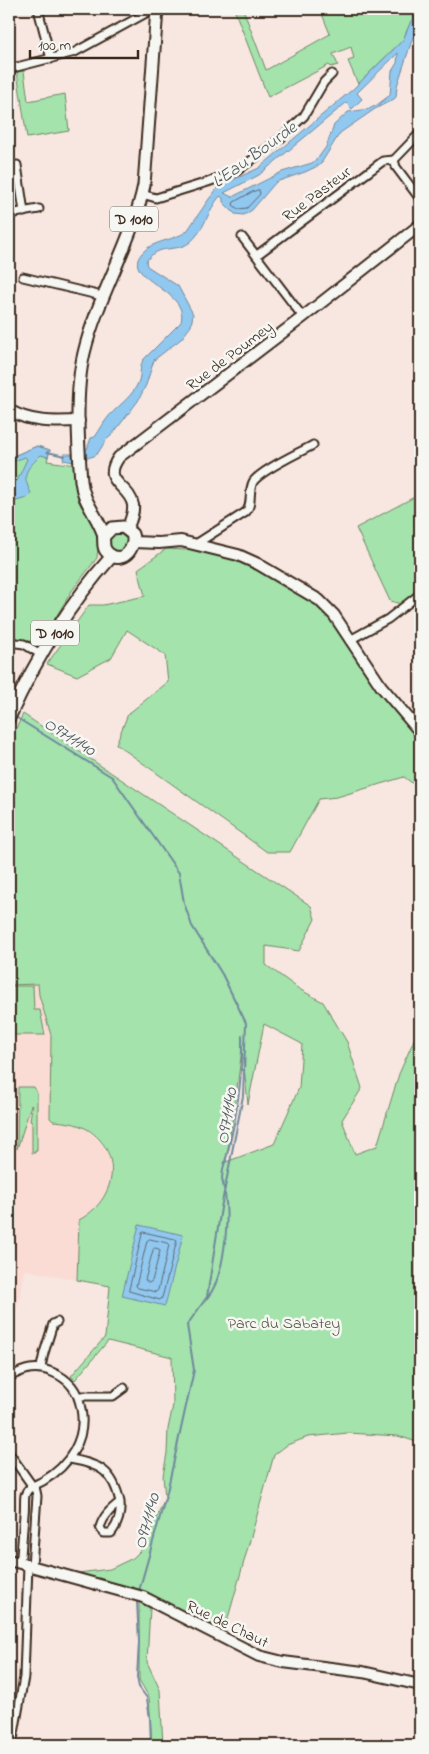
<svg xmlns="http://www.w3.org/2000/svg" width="429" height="1754" viewBox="0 0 429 1754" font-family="'Indie Flower',sans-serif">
<rect width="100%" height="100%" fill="#f8e7e1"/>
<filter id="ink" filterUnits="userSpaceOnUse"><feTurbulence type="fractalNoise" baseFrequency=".02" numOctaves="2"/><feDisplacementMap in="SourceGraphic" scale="10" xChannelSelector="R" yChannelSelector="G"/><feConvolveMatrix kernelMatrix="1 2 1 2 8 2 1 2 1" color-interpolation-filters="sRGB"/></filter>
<g filter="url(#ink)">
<polygon fill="#fadcd5" points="38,983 39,995 51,1035 50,1118 53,1121 66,1122 85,1128 99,1140 109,1156 111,1167 111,1181 103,1202 91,1214 79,1221 77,1280 25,1270 9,1347 9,985"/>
<g fill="#a4e3ac" stroke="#708665" fill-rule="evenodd">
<polygon points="234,9 243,9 266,70 330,34 320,9 419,9 411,21 403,40 358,84 348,61 354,59 351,47 333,54 338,65 331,67 329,65 268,97"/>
<polygon points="24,71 28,101 65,94 69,131 27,138 17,72"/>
<polygon points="37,446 50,450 47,461 76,465 76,486 78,500 99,536 97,558 71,592 51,625 25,645 9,642 9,458"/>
<polygon points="420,494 420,589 401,604 390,601 356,528"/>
<polygon points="114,531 126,533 130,544 120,553 110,550 107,540"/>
<polygon points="196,544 238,555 319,600 420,732 420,789 404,777 337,797 319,799 290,852 267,852 116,744 128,714 168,682 165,655 127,630 111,658 77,676 47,664 89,605 103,605 145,596 138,569 166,549 186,550"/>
<path d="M23,714L311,906L315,919L299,951L266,946V965L299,989L323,1002L347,1042L362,1088L342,1120L355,1154L377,1146L399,1074L420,1026V1443L398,1436L348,1433L308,1437L287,1445L274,1455L223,1636L139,1589L65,1570L78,1573L110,1569L133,1558L143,1548L165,1498L163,1476L167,1453L168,1429L173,1405L172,1357L108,1341L75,1380L71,1376L105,1337L110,1286L77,1280L79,1220C116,1200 125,1153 87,1129C76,1123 65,1122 53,1121L50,1118L51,1035L39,995L38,984L9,985V743ZM264,1024L302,1044L299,1088L274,1144L226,1162L237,1088L242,1049L248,1104Z"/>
<polygon points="9,986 33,986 34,1010 40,1010 45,1035 9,1035"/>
<polygon points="18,1087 34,1087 37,1093 37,1151 35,1151 35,1153 32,1153 32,1122 30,1121 32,1106 31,1105 17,1149"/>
<polygon points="139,1602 150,1608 147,1662 160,1690 163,1745 152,1745 149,1697 139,1680"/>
</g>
<g fill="#91c8f0" stroke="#6f899c" fill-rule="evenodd">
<path d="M419,9H420V22L412,40L397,86L396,97L394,99L375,109L340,133L320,165L305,172L276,182L252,210L244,215L235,214L223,202V198L220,196C208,210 204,232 189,243C174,253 160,243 146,261L147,266L178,286L193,314L191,326L181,339L154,360L146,385L138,401L112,435L106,440L98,453L94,456L74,462L63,460L64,454H74L87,449L91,438L95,437C100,430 103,423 109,416C118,406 129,399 136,387C143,375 138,370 143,360L181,322C190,289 119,279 142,253C153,240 174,241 187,231L209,199L217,189L224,184L259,168L353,89L403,40L411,21ZM398,53L397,63L392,71L390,95L377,105L369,109L348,112L334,125L326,147L318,158L312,163L282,172L232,197L224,193L259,175L346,103L352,109L362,99L357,93Z"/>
<path d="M37,446L50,450L48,457L41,455C26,470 21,473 31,493L27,498L9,503V489L17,481L27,459L25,457L9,463V458Z"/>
<polygon points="139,1225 183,1235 165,1306 122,1296"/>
</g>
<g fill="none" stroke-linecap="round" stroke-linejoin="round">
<g stroke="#5d6972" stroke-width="1">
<polygon points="259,190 260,194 247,208 238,209 233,205 234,202 252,192"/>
<polygon points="143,1232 175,1239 177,1240 162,1298 160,1300 129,1291"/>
<polygon points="150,1239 167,1243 169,1245 158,1290 156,1292 138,1288 136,1286 147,1241"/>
<polygon points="155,1248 159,1249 160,1251 152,1281 149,1283 145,1280 153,1250"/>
</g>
<g stroke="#6f899c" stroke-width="2">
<polyline points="47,452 65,456"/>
<polyline points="17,718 112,777 179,873 184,903 192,926 222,974 246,1023 243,1096 221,1208 207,1297 187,1325 194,1370 167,1492 139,1591"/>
<path d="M224,1189L222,1178L223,1169C235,1129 243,1079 242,1036"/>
<path d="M207,1298C225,1278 229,1219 225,1194"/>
<polyline points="137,1601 139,1642 137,1677 139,1687 147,1698 150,1719 151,1745"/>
</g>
<g stroke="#3b2a1e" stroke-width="11">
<g id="street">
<polyline points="38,9 51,59"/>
<polyline points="9,69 75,52 148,12 157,9"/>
<polyline points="420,133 394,160 396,167 420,199"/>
<polyline points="17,165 24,212"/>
<polyline points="142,194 156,198 208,182 237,171 281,138 304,116 324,82 332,74"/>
<polyline points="9,214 39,209"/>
<polyline points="242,237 303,317"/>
<polyline points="257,255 383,161 394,160"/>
<polyline points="23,277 102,296"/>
<path d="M196,544L246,512C253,504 248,492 253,482C261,470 299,453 313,445"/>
<polyline points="350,640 388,619 420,594"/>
<polyline points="9,642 24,644 42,655"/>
<polyline points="41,1367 44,1353 53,1324 57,1322"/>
<path d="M9,1377C25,1369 35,1365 52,1372C69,1379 78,1390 81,1409C87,1439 69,1466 43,1481C36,1485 28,1486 25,1495C24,1501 25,1508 24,1514C23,1528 22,1542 21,1556L18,1563"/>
<polyline points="79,1396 113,1396 124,1388"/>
<polyline points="9,1453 36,1491 37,1496 32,1566"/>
<path d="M70,1459C99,1464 113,1470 120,1502C111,1509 104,1515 100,1527L103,1533H111C119,1523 121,1514 120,1502"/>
<polyline points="12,1745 24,1677 28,1565"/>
</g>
</g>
<g stroke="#3b2a1e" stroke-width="14">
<g id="secondary">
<path d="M9,410C30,423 54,422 79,421"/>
<path d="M127,529C130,522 134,514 133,505C130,485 100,483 119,457L303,317L420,225"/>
<polyline points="134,542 159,543 181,541 238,555 258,564 319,600 334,615 381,686 420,732"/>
<polyline points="9,1560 143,1597 259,1656 283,1662 363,1672 420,1685"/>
<polyline points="420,1745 420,1741"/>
</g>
</g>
<g stroke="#3b2a1e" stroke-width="15">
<g id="primary">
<path d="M104,536L112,528L123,527L132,534C137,548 122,565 109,554C101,548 105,541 103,533C97,515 83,502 81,481C78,442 75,390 84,353C98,295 132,243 144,185L157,9"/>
<path d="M9,718C35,660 70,603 112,556"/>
</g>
</g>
<use href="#street" stroke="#f6f6f2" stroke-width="7"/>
<use href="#secondary" stroke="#f6f6f2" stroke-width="10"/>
<use href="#primary" stroke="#f6f6f2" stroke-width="11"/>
</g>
</g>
<g text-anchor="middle" stroke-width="5" stroke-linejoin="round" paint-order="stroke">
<g fill="#f6f6f2" stroke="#73675e" stroke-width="1">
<rect x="110" y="206.5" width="48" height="25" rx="4"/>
<rect x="31" y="620.5" width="48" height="25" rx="4"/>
</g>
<g font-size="15" font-weight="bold" fill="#3b2a1e">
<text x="134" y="224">D 1010</text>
<text x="55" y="638">D 1010</text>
</g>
<g font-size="16" fill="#3b2a1e" stroke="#f6f6f2">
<text transform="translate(316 193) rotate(-37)" y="6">Rue Pasteur</text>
<text transform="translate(229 355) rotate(-37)" y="6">Rue de Poumey</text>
<text transform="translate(228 1623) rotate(26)" y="6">Rue de Chaut</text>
</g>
<g font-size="16" fill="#555842" stroke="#f6f6f2">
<text x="284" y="1328">Parc du Sabatey</text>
</g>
<g font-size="18" font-style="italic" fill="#55595d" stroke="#f6f6f2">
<text transform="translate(254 154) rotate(-36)" y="6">L'Eau Bourde</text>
<text transform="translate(70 736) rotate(32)" y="6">O9711140</text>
<text transform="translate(226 1116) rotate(-81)" y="6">O9711140</text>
<text transform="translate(146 1521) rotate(-75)" y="6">O9711140</text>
</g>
</g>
<rect width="429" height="1754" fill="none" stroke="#f6f6f2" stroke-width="30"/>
<rect x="15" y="15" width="399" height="1724" fill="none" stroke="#3b2a1e" stroke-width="2" filter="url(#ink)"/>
<path d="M30 50v8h108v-8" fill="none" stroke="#3b2a1e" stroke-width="2.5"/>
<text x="38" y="50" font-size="15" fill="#3b2a1e" stroke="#f6f6f2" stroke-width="4" paint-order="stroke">100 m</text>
</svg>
